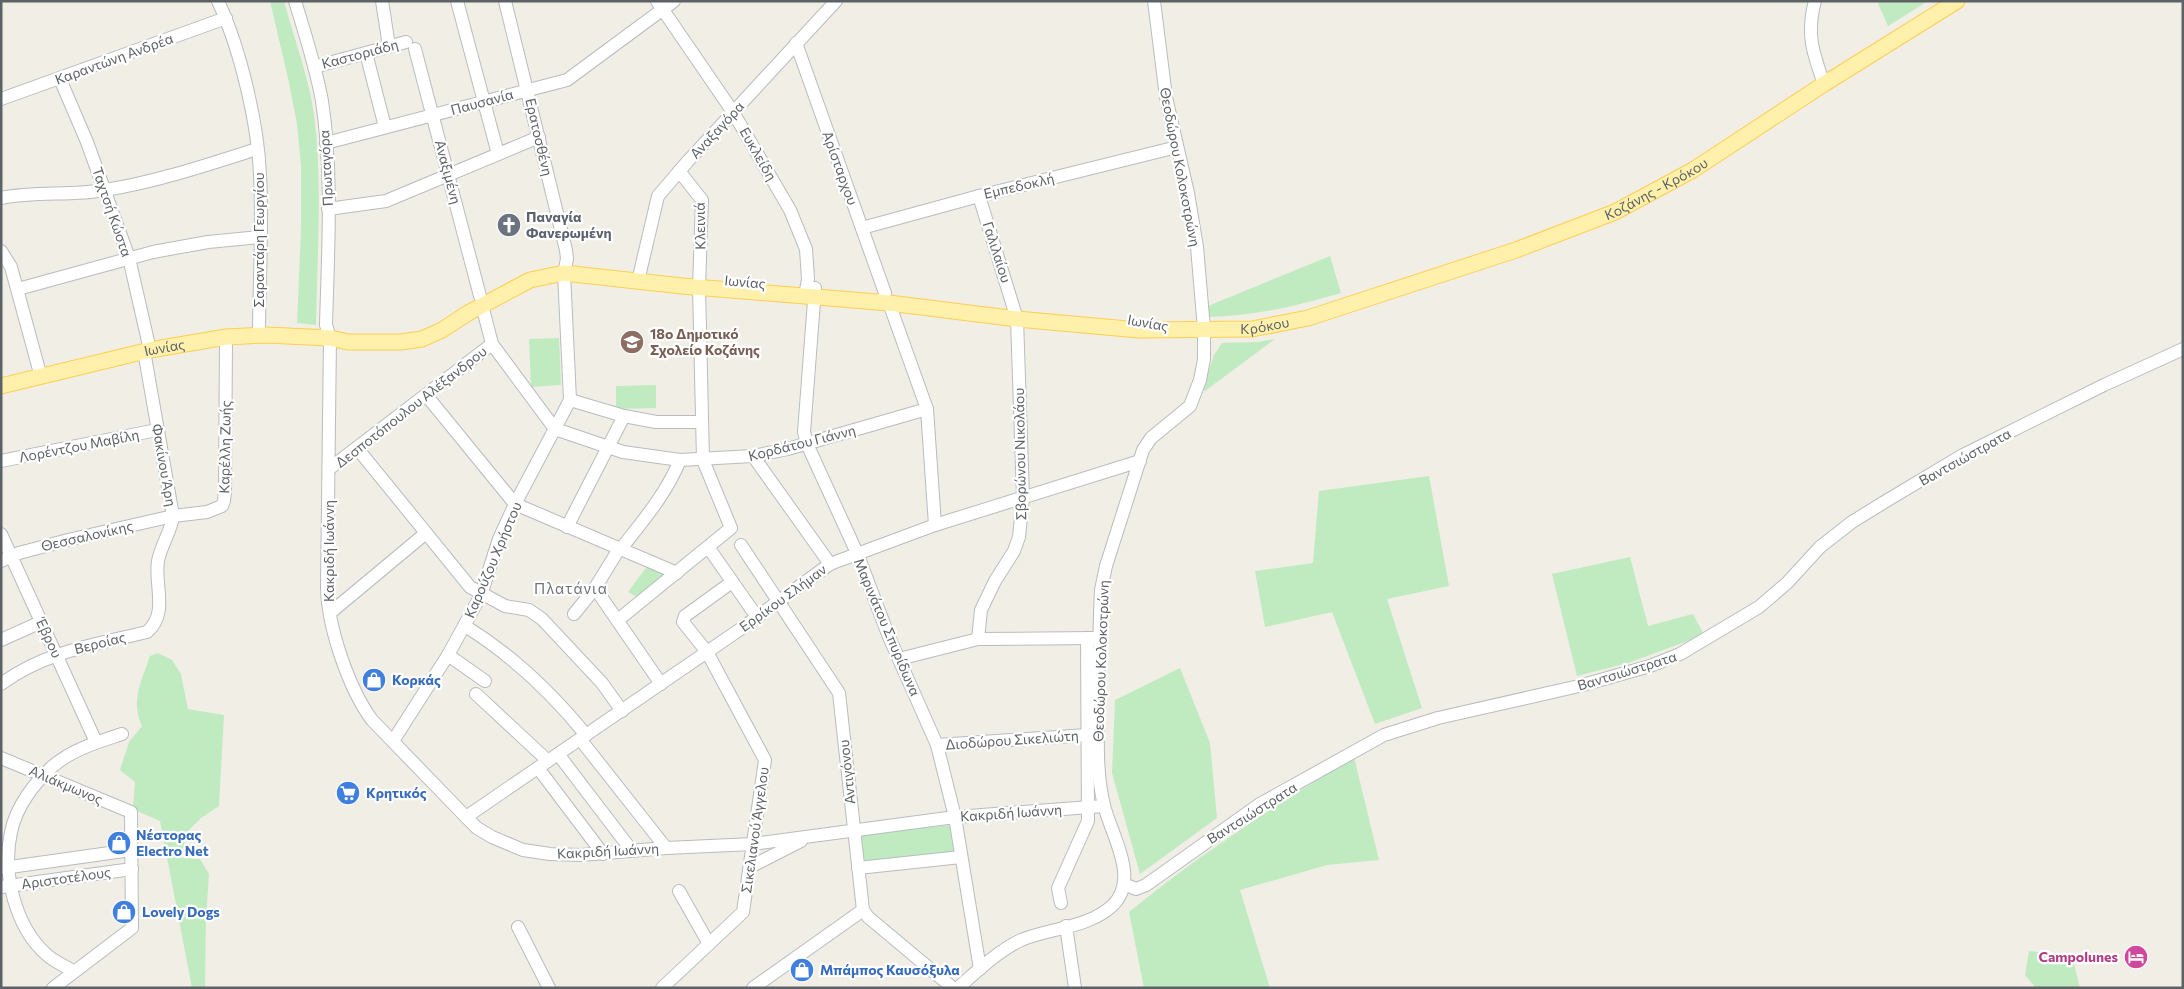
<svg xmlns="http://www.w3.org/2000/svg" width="2184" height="989" viewBox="0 0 2184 989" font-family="Commissioner,sans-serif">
<rect width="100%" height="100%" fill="#f1eee6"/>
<g fill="#c0ebc0">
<path d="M270,1H284C294,39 309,77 314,115C323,184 317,256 316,325L297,323L301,230V165L297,124L288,78Z"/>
<polygon points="1877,1 1928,1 1888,26"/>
<path d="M1330,256L1341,293C1297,306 1254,316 1208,317V306Z"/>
<polygon points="559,338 561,385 531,387 529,339"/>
<polygon points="1275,339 1205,391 1203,389 1214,355 1222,343 1258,342"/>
<polygon points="656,385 656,408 616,409 616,386"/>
<polygon points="1429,476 1449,586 1387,599 1422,708 1375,724 1332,612 1265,627 1255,571 1313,563 1319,491"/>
<polygon points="1630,557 1648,626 1693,614 1704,635 1628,663 1577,676 1552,574"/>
<polygon points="648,565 667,575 637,597 628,592"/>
<path d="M158,653L172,660L181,674L188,709L224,715L219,806L201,818L186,833L182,858L200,859L209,874L206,919L205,988H192L160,821L139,812L133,807L135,782L120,770L129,742L142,726C130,701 142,680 150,656Z"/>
<polygon points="1180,668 1210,743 1217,818 1140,874 1112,773 1115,700"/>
<path d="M1354,757L1379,860L1327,865L1240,890L1270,988H1144L1129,912C1200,854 1276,805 1354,757Z"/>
<polygon points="951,825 954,854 862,864 859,835"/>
<polygon points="2029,951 2072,956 2080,988 2036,988 2025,975"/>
</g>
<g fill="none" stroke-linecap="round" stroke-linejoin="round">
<g stroke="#b8bcc0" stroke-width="14">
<g id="minor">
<path d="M218,1C240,48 258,123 260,175C263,228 259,282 259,335"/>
<path d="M295,1C305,34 316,67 322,101C333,174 328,251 326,325L330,338L327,588C328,628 349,689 372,720L466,817L477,828L492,837L523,850L550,854L581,855L666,848L753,844L955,817L1104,806"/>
<polyline points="382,1 389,46"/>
<polyline points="457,1 498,154"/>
<polyline points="505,1 566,250 567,259 564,273 570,400"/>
<polyline points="657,1 733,112 790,210 806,249 808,279 805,296"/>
<path d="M1815,1C1806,34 1813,53 1824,84"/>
<polyline points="796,43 885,293"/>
<polyline points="415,49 480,296"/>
<polyline points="366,53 385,127"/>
<polyline points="314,67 406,42"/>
<polyline points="60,79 87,142 129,258 150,350"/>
<polyline points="1,99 226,18"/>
<polyline points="326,143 567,80 674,1"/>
<path d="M1,198C36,191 70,196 105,190C156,182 207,165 257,149"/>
<polyline points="328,209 386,201 539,137"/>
<polyline points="862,228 979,196 1177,147"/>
<polyline points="1,251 11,267 41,377"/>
<polyline points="638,281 658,196 688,161 836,1"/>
<polyline points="815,288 804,432 807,444 857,553 889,637 937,745 955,817 980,969"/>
<polyline points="18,289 153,252 208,242 260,237"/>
<polyline points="889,303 927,409 935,525"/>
<polyline points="482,305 492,344 555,429 623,452 680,460 753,456 788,449 927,409"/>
<polyline points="426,395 515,504 677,573"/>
<polyline points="570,400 624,416 656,422 702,422"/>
<polyline points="357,448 470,587 505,606 529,610 542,619 602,683 622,711"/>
<polyline points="753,456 830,564"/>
<polyline points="1,461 157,430"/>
<polyline points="329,469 492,344"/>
<polyline points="567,527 624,416"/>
<polyline points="1,534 96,742"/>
<polyline points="741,545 839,693 863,910 868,917 953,988"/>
<polyline points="708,547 757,617"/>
<polyline points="1,561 19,553 68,540 173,516 207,512 222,506 224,501 225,490 226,337"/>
<polyline points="595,588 661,684"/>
<polyline points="330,613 426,533"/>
<path d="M574,614L595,588L619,549L624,545C646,517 667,492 680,460"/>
<polyline points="618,620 731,528 703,460 699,287 702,200 679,171"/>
<path d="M465,626C512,655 551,692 586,735"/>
<polyline points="978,639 981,610 995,581 1014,551 1019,537 1023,497 1017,319 979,196"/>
<polyline points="1,640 41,622"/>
<polyline points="448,655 485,681"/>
<polyline points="899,659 978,639 1094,638"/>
<path d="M1,684C44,652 97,644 147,632C169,613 154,585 158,561C161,545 171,532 173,516L144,351"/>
<polyline points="476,694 548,761"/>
<polyline points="580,739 666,848"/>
<polyline points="393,741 448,655 481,595 499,539 515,504 570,400"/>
<polyline points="937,745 1087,735"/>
<polyline points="558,754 632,851"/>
<polyline points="1,758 131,812 132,928 53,988"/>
<polyline points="538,768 603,854"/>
<polyline points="466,817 742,628 830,564 935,525 1140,461"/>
<polyline points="750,867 801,841"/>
<polyline points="3,868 131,850"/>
<polyline points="858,868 961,857"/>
<polyline points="1124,884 1136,889 1146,885 1260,804 1384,735 1438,718 1579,686 1650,666 1680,654 1759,607 1787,583 1820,547 1852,522 1886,501 1963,455 2104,385 2183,349"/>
<polyline points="1,887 132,869"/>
<polyline points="679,891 709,944"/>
<polyline points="1061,903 1058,888 1088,821 1087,638"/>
<polyline points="1066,926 1075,988"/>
<polyline points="518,927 549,988"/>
<path d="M73,971C65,966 55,962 47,955C15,927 2,873 11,832C16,807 34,783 53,766C73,749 98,742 122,734"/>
<polyline points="662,988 743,912 765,760 707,652 683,622 685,616 732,582"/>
<polyline points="753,988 863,910"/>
<path d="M958,988C977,971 998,951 1021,940C1050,928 1089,928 1113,905C1140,878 1111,835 1104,805C1096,773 1098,740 1098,707C1099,668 1099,629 1101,590L1106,566L1143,450L1151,438L1190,406L1200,380L1204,359V329L1197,247L1188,193L1166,97L1154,1"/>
</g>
</g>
<g stroke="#ffce50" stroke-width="17">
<g id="major">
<path id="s1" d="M1,386L150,350L226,337L266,335L330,338L348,342H401L422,339L442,330L468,313L530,280L564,273L682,286L889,303L1017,319L1139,330L1252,329L1308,318L1516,250L1615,212L1693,170L1824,84L1957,1"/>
</g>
</g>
<use href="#minor" stroke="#fff" stroke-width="12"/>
<use href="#major" stroke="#fff1ac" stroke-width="15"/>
</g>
<defs>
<g id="church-disc" transform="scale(1.25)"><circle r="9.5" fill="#6b7280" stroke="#fff"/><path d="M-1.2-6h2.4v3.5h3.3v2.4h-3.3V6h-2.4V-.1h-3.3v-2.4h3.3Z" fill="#fff"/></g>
<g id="school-disc" transform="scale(1.25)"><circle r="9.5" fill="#8d6e63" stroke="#fff"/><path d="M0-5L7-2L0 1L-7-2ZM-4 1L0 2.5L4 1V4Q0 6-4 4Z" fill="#fff"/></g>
<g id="shop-disc" transform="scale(1.25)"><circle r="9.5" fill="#3f7fe0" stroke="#fff"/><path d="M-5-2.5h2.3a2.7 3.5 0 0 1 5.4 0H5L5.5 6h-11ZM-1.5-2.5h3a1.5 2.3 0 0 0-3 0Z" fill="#fff"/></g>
<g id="supermarket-disc" transform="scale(1.25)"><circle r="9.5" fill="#3f7fe0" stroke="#fff"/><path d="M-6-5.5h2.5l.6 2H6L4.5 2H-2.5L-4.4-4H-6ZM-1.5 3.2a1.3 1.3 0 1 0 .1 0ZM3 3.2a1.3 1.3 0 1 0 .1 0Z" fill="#fff"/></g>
<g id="hotel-disc" transform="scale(1.25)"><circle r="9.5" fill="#d1479c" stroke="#fff"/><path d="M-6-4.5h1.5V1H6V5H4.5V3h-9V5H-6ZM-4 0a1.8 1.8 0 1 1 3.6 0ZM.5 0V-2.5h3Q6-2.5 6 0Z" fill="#fff"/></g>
</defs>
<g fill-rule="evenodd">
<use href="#church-disc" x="509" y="225"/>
<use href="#school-disc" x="632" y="342"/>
<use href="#shop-disc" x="374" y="680"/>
<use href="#supermarket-disc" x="348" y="793"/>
<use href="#shop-disc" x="119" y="843"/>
<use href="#shop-disc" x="124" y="912"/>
<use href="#hotel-disc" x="2136" y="957"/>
<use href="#shop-disc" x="802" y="970"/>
</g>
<g text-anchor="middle" stroke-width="4.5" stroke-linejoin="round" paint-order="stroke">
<g font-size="14" fill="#5d6267" stroke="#fff">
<text transform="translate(360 54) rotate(-15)" y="5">Καστοριάδη</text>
<text transform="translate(114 59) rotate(-20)" y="5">Καραντώνη Ανδρέα</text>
<text transform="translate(482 102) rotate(-15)" y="5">Παυσανία</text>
<text transform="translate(717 130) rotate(-47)" y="5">Αναξαγόρα</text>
<text transform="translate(539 137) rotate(77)" y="5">Ερατοσθένη</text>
<text transform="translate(758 154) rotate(60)" y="5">Ευκλείδη</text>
<text transform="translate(1180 167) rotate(79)" y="5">Θεοδώρου Κολοκοτρώνη</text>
<text transform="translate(326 168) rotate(-93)" y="5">Πρωταγόρα</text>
<text transform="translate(840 168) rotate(70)" y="5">Αρίσταρχου</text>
<text transform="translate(448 172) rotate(75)" y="5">Αναξιμένη</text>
<text transform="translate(1019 186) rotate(-13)" y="5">Εμπεδοκλή</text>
<text dy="5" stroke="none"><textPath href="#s1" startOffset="1705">Κοζάνης - Κρόκου</textPath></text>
<text transform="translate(112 212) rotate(71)" y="5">Ταχτσή Κώστα</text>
<text transform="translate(700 226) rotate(-91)" y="5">Κλεινιά</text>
<text transform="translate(259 240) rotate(-90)" y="5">Σαραντάρη Γεωργίου</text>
<text transform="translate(997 252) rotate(72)" y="5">Γαλιλαίου</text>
<text transform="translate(745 282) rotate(5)" y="5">Ιωνίας</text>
<text transform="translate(1148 323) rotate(10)" y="5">Ιωνίας</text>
<text dy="5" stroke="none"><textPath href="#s1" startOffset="1289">Κρόκου</textPath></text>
<text dy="5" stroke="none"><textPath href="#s1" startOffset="168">Ιωνίας</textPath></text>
<text transform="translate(411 407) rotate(-38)" y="5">Δεσποτόπουλου Αλέξανδρου</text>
<text transform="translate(802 443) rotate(-14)" y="5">Κορδάτου Γιάννη</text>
<text transform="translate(79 446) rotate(-11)" y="5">Λορέντζου Μαβίλη</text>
<text transform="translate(225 447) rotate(-89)" y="5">Καρέλλη Ζωής</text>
<text transform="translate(1020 454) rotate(-91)" y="5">Σβορώνου Νικολάου</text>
<text transform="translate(1965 457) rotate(-29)" y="5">Βαντσιώστρατα</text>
<text transform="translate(164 465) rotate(80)" y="5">Φακίνου Άρη</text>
<text transform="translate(87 536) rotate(-13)" y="5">Θεσσαλονίκης</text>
<text transform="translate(329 551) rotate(-90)" y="5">Κακριδή Ιωάννη</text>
<text transform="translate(493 560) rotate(-67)" y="5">Καρούζου Χρήστου</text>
<text transform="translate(783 598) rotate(-36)" y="5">Ερρίκου Σλήμαν</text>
<text transform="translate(887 627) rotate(67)" y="5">Μαρινάτου Σπυρίδωνα</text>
<text transform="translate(49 638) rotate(65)" y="5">Έβρου</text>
<text transform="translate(100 643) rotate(-14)" y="5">Βεροίας</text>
<text transform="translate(1101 661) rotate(-88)" y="5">Θεοδώρου Κολοκοτρώνη</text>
<text transform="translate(1627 671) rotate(-17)" y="5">Βαντσιώστρατα</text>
<text transform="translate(1012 740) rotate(-4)" y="5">Διοδώρου Σικελιώτη</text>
<text transform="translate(847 772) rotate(-96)" y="5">Αντιγόνου</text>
<text transform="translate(66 785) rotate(23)" y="5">Αλιάκμωνος</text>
<text transform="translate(1011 813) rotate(-4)" y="5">Κακριδή Ιωάννη</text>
<text transform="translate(1252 813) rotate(-32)" y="5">Βαντσιώστρατα</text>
<text transform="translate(755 830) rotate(-82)" y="5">Σικελιανού Άγγελου</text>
<text transform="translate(608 851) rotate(-3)" y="5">Κακριδή Ιωάννη</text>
<text transform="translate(66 878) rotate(-8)" y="5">Αριστοτέλους</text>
</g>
<g font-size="14" font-weight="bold" fill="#5b616d" stroke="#fff" text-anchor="start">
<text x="526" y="222">Παναγία<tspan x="526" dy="16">Φανερωμένη</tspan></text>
</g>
<g font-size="14" font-weight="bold" fill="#785e54" stroke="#fff" text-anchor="start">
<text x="650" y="339">18ο Δημοτικό<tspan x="650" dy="16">Σχολείο Κοζάνης</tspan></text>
</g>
<g font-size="14" font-weight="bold" fill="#366cbe" stroke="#fff" text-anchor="start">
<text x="392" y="685">Κορκάς</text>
<text x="366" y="798">Κρητικός</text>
<text x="136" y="840">Νέστορας<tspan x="136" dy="16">Electro Net</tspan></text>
<text x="142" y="917">Lovely Dogs</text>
<text x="820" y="975">Μπάμπος Καυσόξυλα</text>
</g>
<g font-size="14" font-weight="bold" fill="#b23c85" stroke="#fff" text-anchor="end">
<text x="2118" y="962">Campolunes</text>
</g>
<g font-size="15" letter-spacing="1" fill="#6e747a" stroke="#fff">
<text x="571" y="594">Πλατάνια</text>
</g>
</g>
<rect width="2184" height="989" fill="none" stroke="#5d6267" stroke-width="5"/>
</svg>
